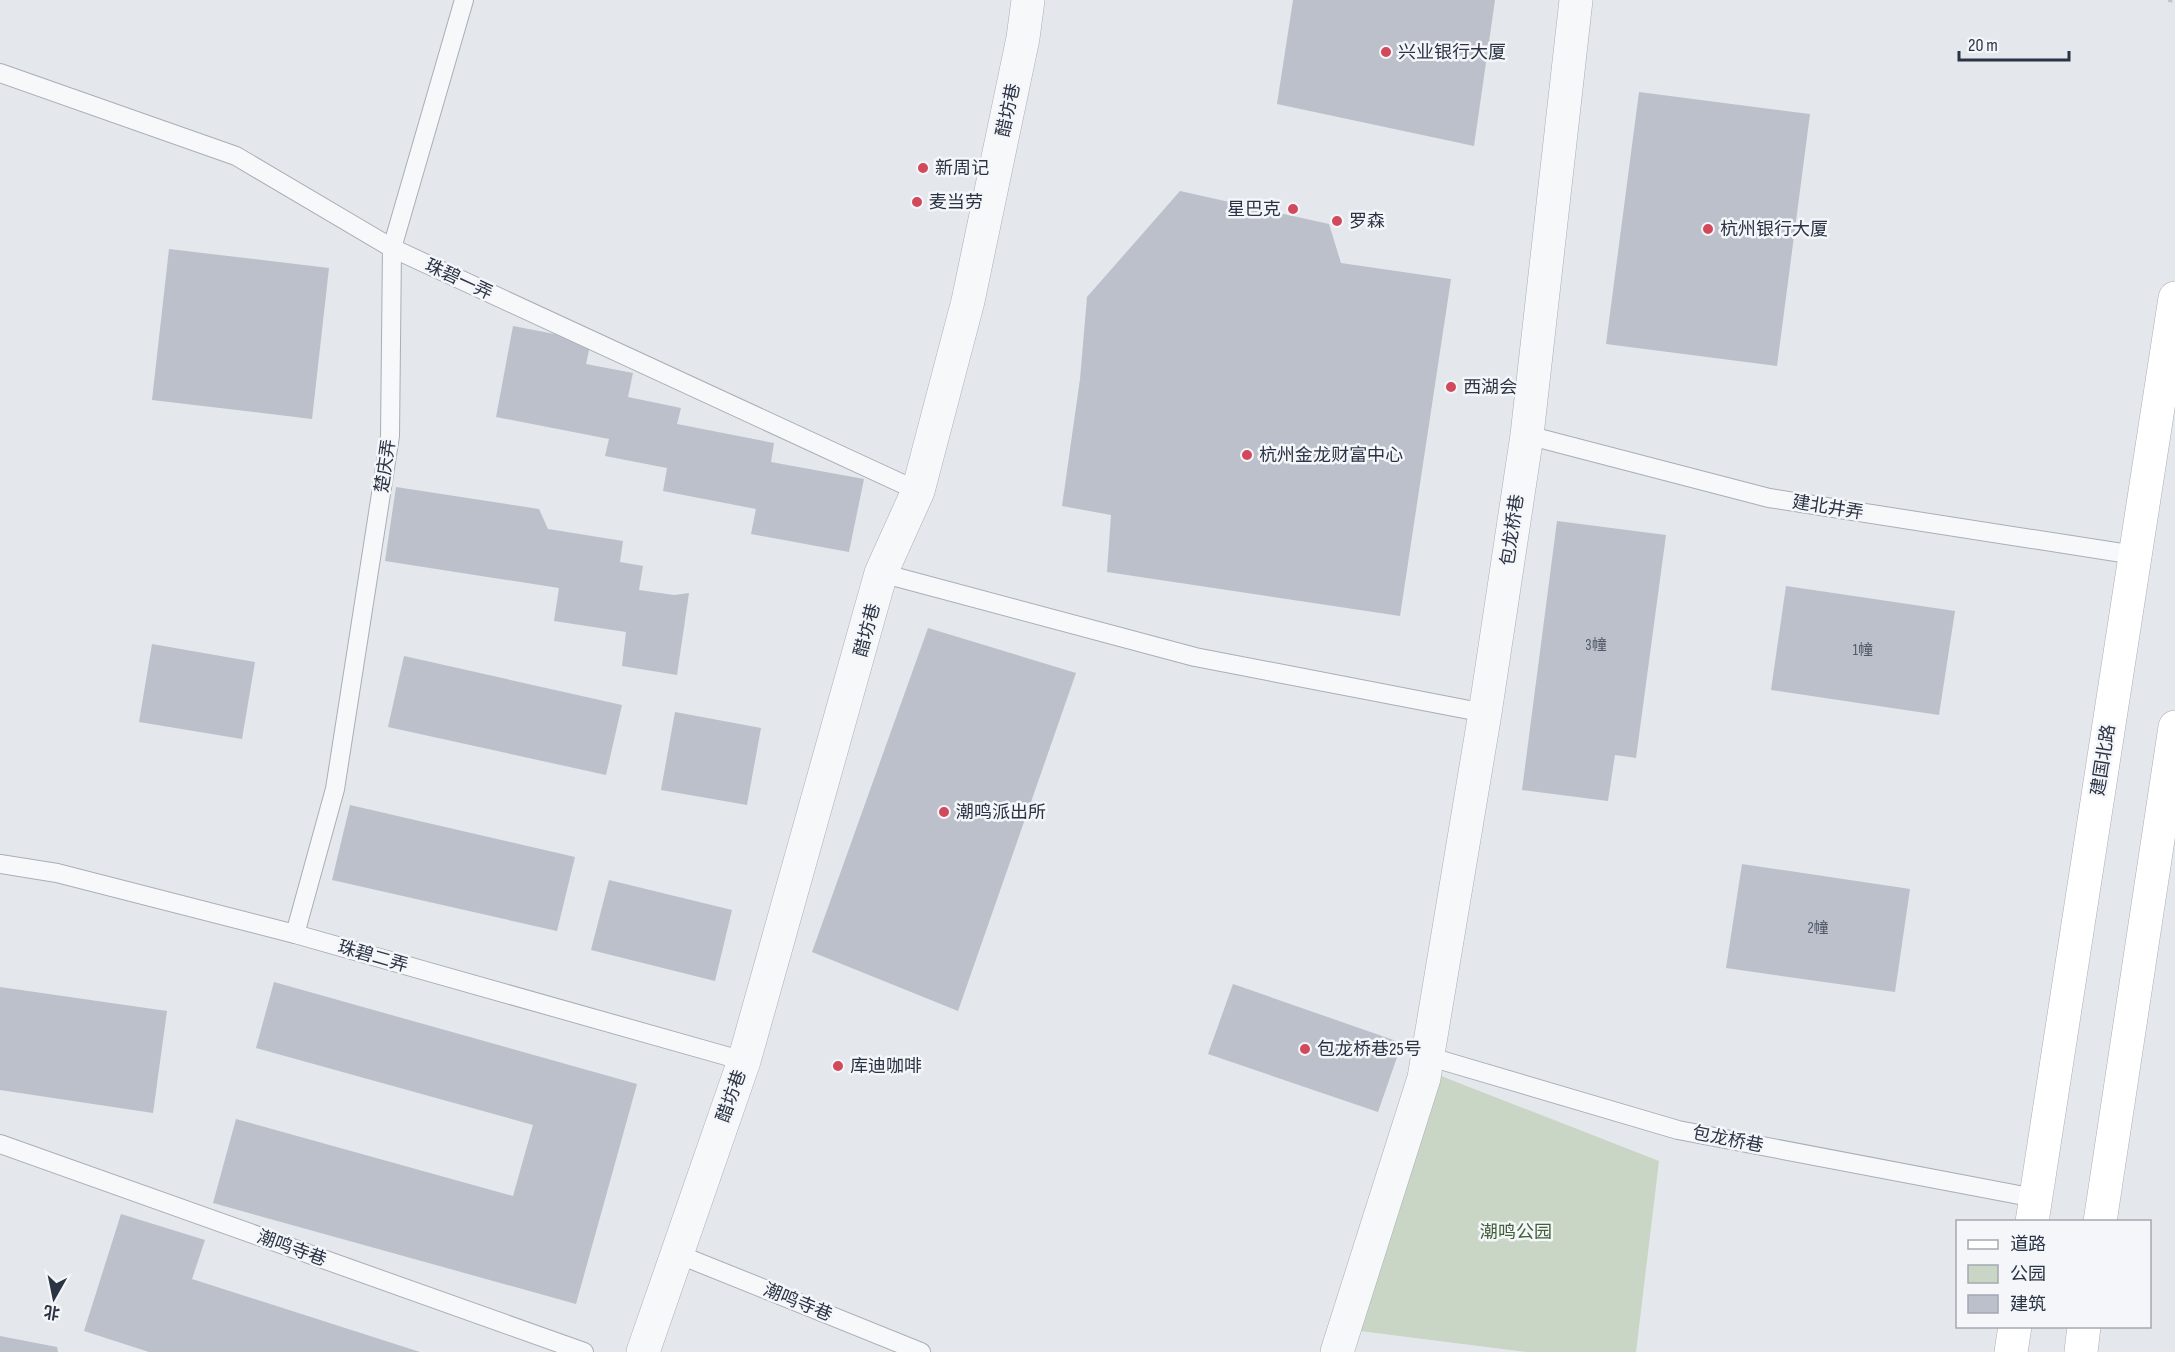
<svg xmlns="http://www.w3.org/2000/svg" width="2175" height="1352" viewBox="0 0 2175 1352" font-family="'Sofia Sans Condensed','Noto Sans SC',sans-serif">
<rect width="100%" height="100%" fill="#e4e7ec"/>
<polygon fill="#c9d6c5" points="1441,1076 1659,1161 1636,1352 1526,1352 1360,1331"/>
<g fill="#bbc0ca">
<polygon points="1293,0 1495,0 1474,146 1277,104"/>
<polygon points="1639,92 1810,114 1777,366 1606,344"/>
<polygon points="1180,191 1329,224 1341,263 1451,279 1400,616 1107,572 1111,515 1062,506 1080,379 1087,297"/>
<polygon points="169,249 329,268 312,419 152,400"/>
<polygon points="513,326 591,341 586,364 633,373 628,397 681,408 677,424 774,443 771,462 864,479 849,552 751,534 756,509 663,491 667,468 605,456 609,439 496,417"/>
<polygon points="396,487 539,509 548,529 623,541 620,562 643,566 639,590 674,595 689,593 677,675 622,666 626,632 554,621 559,588 385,561"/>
<polygon points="1557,521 1666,535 1636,758 1615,755 1608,801 1522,790"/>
<polygon points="1786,586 1955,611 1939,715 1771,690"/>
<polygon points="928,628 1076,673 958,1011 812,952"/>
<polygon points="152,644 255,662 242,739 139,722"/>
<polygon points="404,656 622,705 606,775 388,727"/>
<polygon points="675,712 761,728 747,805 661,790"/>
<polygon points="350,805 575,857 557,931 332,880"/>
<polygon points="1742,864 1910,889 1895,992 1726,968"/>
<polygon points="609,880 732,910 715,981 591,950"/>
<polygon points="274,982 637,1084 576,1304 213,1203 236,1119 513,1196 533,1125 256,1048"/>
<polygon points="1233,984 1402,1043 1378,1112 1208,1054"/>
<polygon points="0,987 167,1011 153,1113 0,1090"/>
<polygon points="121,1214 205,1240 192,1279 420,1352 149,1352 84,1331"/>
<polygon points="0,1336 57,1347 58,1352 0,1352"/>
</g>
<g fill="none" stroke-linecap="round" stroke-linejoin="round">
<g stroke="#a9aeb7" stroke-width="20">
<g id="service">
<polyline points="0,73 236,156 392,248 918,491"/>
<polyline points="1527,435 1769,498 2135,555"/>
<polyline points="881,573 1195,657 1485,713"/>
<polyline points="0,864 57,873 295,934 744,1061"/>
<polyline points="295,934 335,789 390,436 392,248 464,0"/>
<polyline points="1427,1056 1678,1130 2035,1198"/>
<polyline points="0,1144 584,1352"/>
<polyline points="675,1253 921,1352"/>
</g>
</g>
<g stroke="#a9aeb7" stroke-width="34">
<polyline id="minor" points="1337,1352 1424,1078 1485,713 1527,435 1576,0"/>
</g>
<g stroke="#a9aeb7" stroke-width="34">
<polyline id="tertiary" points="643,1352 744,1061 881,573 918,491 968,301 1023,38 1028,0"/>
</g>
<g stroke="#a9aeb7" stroke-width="34">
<g id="secondary">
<polyline points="2032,1222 2175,298"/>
<polyline points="2100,1222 2175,727"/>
<polyline points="2011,1352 2015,1326"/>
<polyline points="2081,1352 2084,1326"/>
</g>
</g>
<polyline stroke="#c2c5cb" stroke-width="4" stroke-dasharray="4.5 4.5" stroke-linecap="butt" points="2168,0 2175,1"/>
<use href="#service" stroke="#f7f8fa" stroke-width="18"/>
<use href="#minor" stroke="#f7f8fa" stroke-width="33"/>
<use href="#tertiary" stroke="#f7f8fa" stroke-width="33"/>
<use href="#secondary" stroke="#fff" stroke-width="33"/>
</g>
<g fill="#d1495b" stroke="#f4f6f9" stroke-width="2">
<circle cx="1386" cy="52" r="6"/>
<circle cx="923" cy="168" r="6"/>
<circle cx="917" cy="202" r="6"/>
<circle cx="1293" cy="209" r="6"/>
<circle cx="1337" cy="221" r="6"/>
<circle cx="1708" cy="229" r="6"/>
<circle cx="1451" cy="387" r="6"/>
<circle cx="1247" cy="455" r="6"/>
<circle cx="944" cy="812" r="6"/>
<circle cx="1305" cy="1049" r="6"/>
<circle cx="838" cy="1066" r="6"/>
</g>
<g text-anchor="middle" stroke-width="5" stroke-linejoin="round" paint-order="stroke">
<g font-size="15" fill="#4f5766">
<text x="1596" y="650">3幢</text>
<text x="1863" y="655">1幢</text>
<text x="1818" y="933">2幢</text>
</g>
<g font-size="18" fill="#2b3445" stroke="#f4f6f9" text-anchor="start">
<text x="1398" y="58">兴业银行大厦</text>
<text x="935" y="174">新周记</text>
<text x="929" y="208">麦当劳</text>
<text x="1281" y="215" text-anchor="end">星巴克</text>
<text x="1349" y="227">罗森</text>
<text x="1720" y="235">杭州银行大厦</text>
<text x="1463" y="393">西湖会</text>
<text x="1259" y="461">杭州金龙财富中心</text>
<text x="956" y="818">潮鸣派出所</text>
<text x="1317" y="1055">包龙桥巷25号</text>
<text x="850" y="1072">库迪咖啡</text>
</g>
<g font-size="18" fill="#2b3445" stroke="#f4f6f9">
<text transform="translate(1008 110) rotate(-78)" y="6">醋坊巷</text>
<text transform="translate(459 279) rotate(25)" y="6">珠碧一弄</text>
<text transform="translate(385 466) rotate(-82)" y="6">楚庆弄</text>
<text transform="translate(1828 507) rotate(9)" y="6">建北井弄</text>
<text transform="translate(1512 530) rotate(-82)" y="6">包龙桥巷</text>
<text transform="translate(867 630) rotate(-75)" y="6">醋坊巷</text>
<text transform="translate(2103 760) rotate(-81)" y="6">建国北路</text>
<text transform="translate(373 956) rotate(16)" y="6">珠碧二弄</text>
<text transform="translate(731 1096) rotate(-70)" y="6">醋坊巷</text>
<text transform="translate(1728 1139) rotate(11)" y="6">包龙桥巷</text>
<text transform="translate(292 1248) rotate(20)" y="6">潮鸣寺巷</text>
<text transform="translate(798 1302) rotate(22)" y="6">潮鸣寺巷</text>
</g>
<g font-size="18" fill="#3f6138" stroke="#f4f6f9">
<text x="1516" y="1238">潮鸣公园</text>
</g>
</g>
<rect x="1956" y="1220" width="195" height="108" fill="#f4f6f9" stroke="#a4a8b1" stroke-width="1.5"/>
<rect x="1968" y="1240" width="30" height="9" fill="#ffffff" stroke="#a4a8b1" stroke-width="1.5"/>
<text x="2010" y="1250" font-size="18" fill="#2b3445">道路</text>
<rect x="1968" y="1265" width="30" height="18" fill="#c9d6c5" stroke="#a4a8b1" stroke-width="1.5"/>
<text x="2010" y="1280" font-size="18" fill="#2b3445">公园</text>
<rect x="1968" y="1295" width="30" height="18" fill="#bbc0ca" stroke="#a4a8b1" stroke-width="1.5"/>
<text x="2010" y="1310" font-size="18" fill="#2b3445">建筑</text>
<g transform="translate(54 1298) rotate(189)" stroke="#f4f6f9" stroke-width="4.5" paint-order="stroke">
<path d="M0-4.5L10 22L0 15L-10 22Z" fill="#2b3445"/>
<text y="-9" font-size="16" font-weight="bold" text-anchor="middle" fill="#2b3445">北</text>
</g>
<path d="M1959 51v9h110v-9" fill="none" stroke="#2b3445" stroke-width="3"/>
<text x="1968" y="51" font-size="18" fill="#2b3445" stroke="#f4f6f9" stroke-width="4.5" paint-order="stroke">20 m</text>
</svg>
